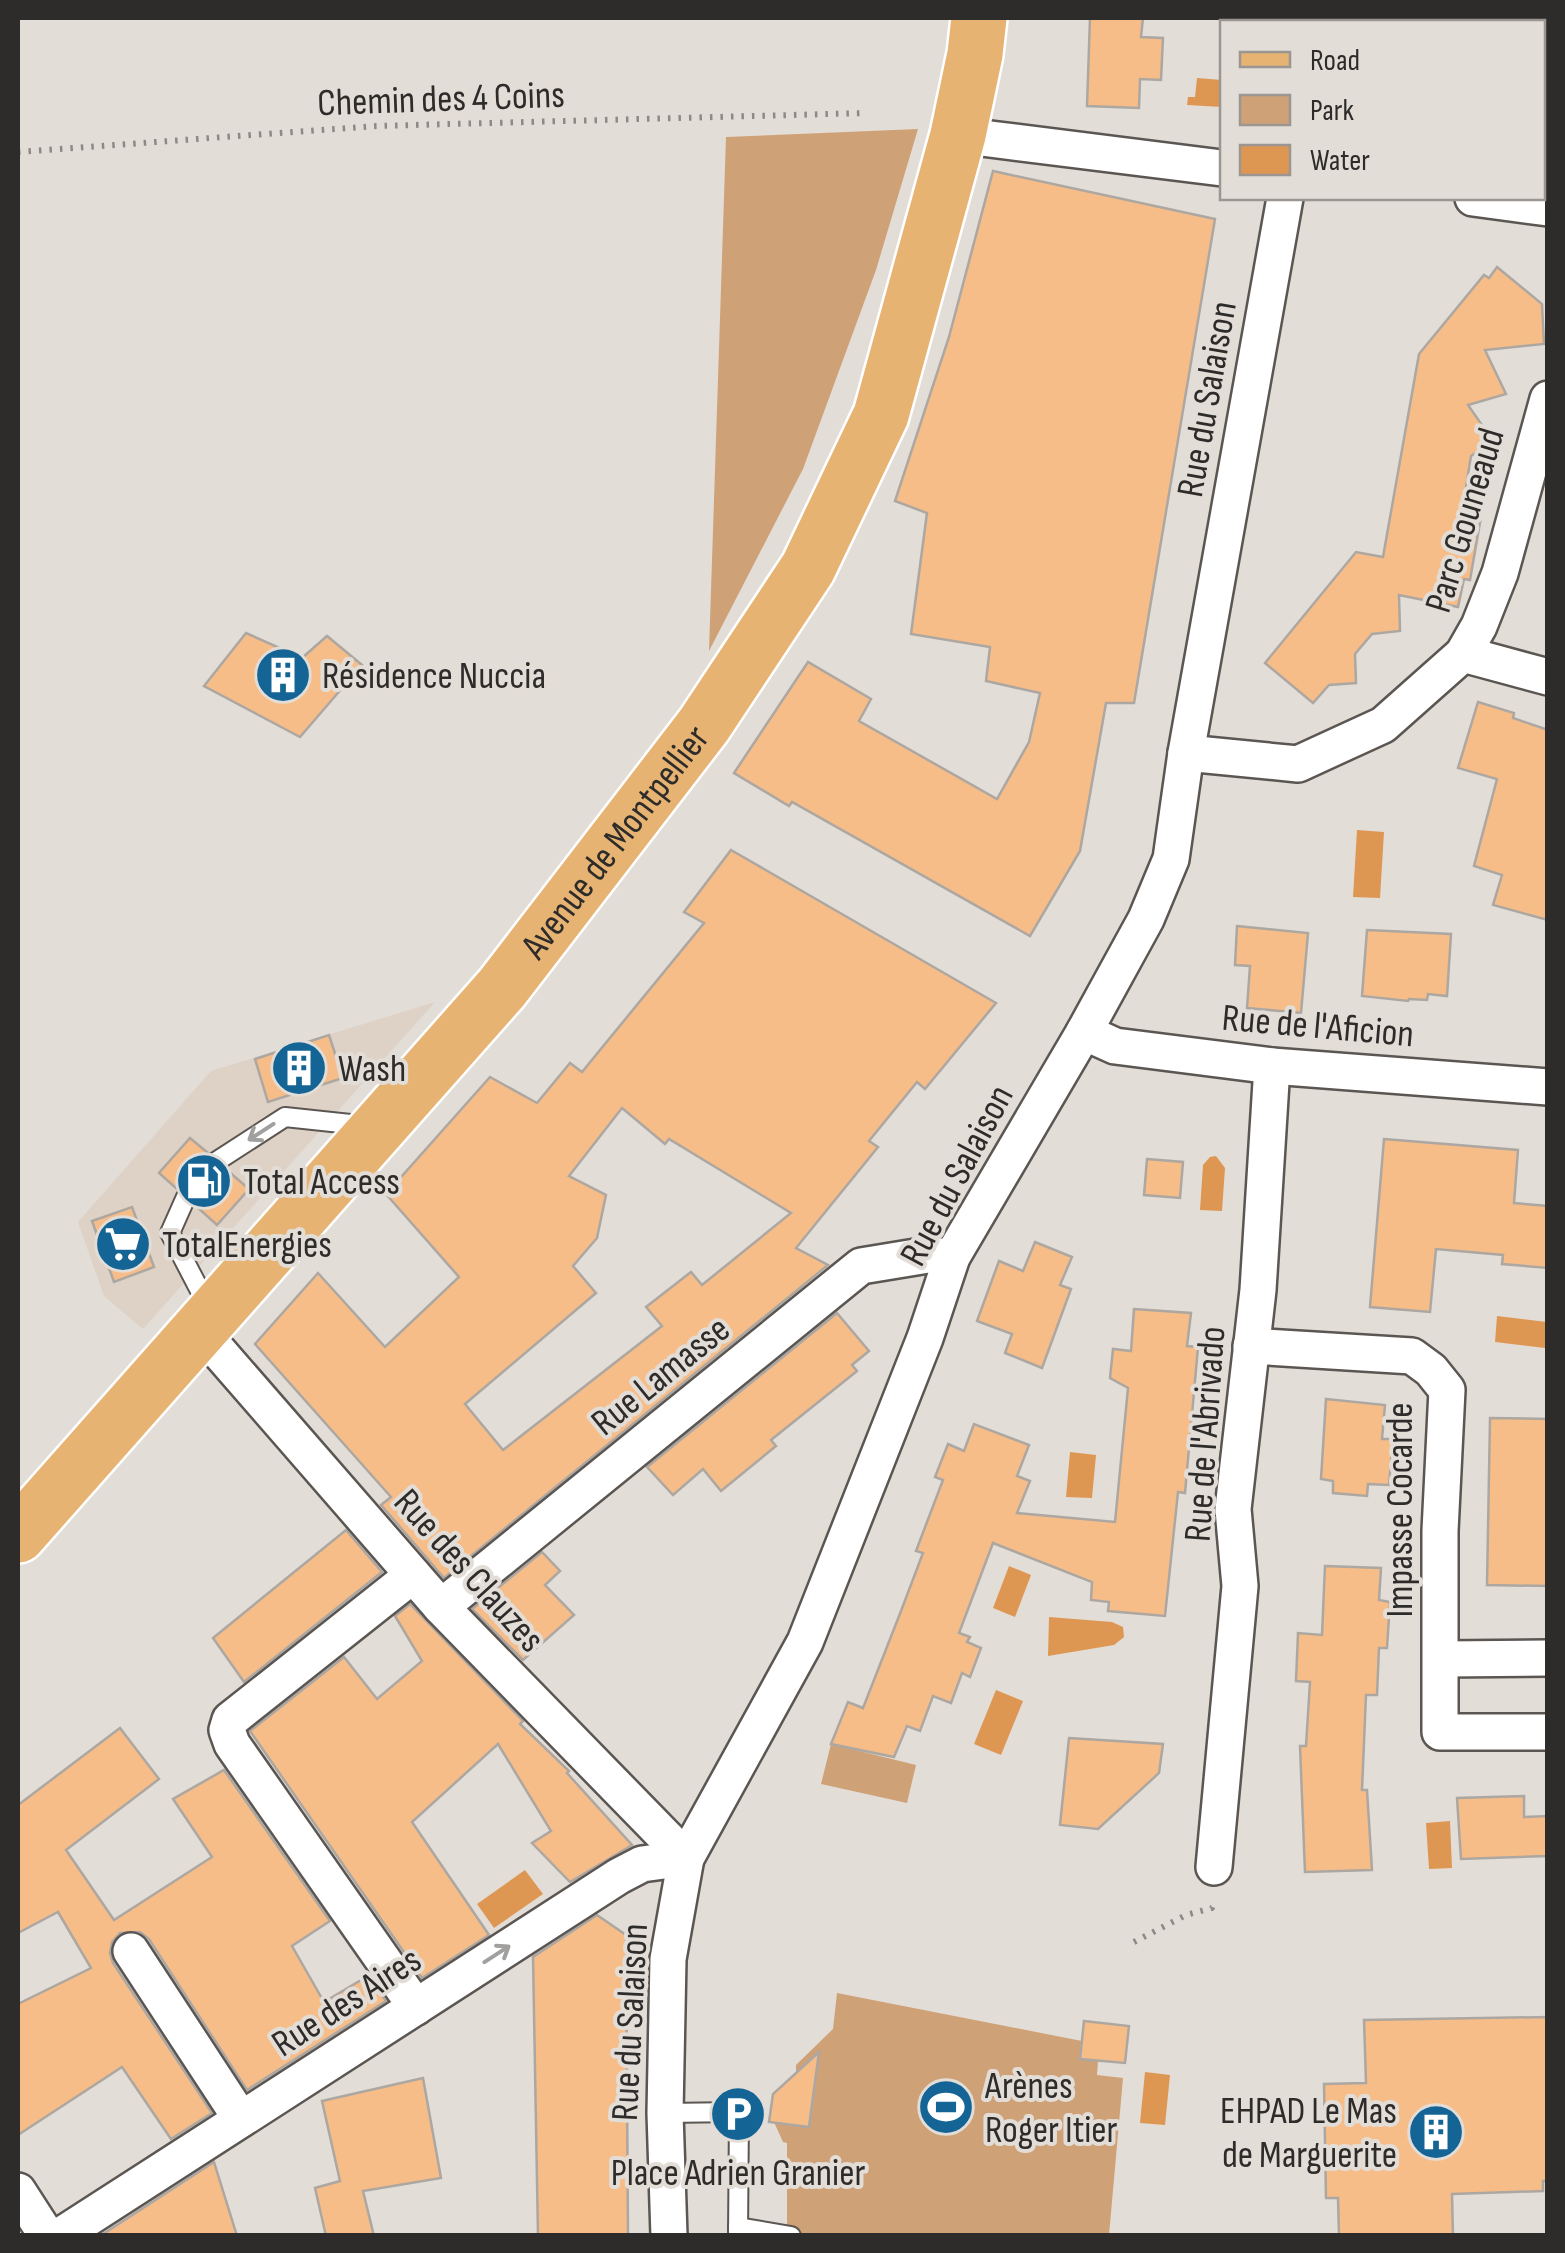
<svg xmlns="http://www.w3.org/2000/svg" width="1565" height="2253" viewBox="0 0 1565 2253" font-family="'Sofia Sans Condensed',sans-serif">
<rect width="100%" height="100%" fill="#e3ddd7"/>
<polygon fill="#ded1c6" points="435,1002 143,1329 104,1296 78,1222 211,1071"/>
<g fill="#cfa177">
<polygon points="918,129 876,270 803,469 709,651 726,137"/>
<polygon points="831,1744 916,1765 907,1803 821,1784"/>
<polygon points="837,1993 1082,2041 1080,2059 1098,2061 1097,2075 1123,2078 1109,2235 787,2235 787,2143 783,2142 774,2122 769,2121 773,2092 779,2093 779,2088 796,2076 796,2065 833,2029"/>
</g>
<g fill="#de9753">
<polygon points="1197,78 1222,80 1222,107 1187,105 1188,97 1195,97"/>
<polygon points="1357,830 1384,832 1380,898 1353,897"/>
<polygon points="1216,1156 1225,1168 1222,1211 1200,1210 1203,1165 1210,1157"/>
<polygon points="1497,1316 1547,1322 1545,1348 1495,1342"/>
<polygon points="1070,1452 1096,1455 1092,1498 1066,1497"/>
<polygon points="1009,1566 1031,1575 1015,1617 993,1608"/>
<polygon points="1049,1617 1112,1622 1123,1627 1124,1637 1114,1645 1048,1656"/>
<polygon points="996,1690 1023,1701 1001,1755 974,1744"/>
<polygon points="1450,1821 1452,1868 1429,1869 1426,1823"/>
<polygon points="525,1870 543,1894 494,1928 477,1904"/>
<polygon points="1145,2072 1170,2075 1165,2125 1140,2123"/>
</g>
<g fill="#f7bd88" stroke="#ada7a2" stroke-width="2.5" fill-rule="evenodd">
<polygon points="1090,18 1143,18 1141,37 1163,38 1161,80 1140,79 1139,108 1087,106"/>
<polygon points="993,171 1215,219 1134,703 1106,703 1080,851 1030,936 792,802 789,806 734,773 808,662 871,699 859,721 997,799 1029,742 1040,693 986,681 990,647 911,634 927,513 895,501 949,337"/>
<polygon points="1497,267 1542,304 1544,344 1485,350 1506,394 1468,405 1493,441 1471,456 1466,487 1482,511 1470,580 1464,579 1458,607 1399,595 1400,631 1372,634 1355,654 1356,683 1329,685 1313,703 1265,663 1356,552 1383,557 1419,354 1484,275 1489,278"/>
<polygon points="246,633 302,658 327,636 362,665 300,737 204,686"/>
<polygon points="1478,702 1514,713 1513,718 1548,730 1548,920 1493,905 1502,875 1474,866 1497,779 1458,768"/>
<path d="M731,850L996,1003L925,1089L917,1082L869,1141L878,1147L796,1248L828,1265L444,1578L381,1505L391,1497L255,1344L318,1273L385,1347L459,1277L386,1194L490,1077L537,1103L570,1063L582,1072L704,923L684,912ZM622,1108L665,1144L669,1139L791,1213L702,1285L691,1272L646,1307L662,1326L503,1450L465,1404L596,1293L573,1266L597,1238L606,1195L569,1176Z"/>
<polygon points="1237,926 1308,933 1301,1013 1247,1008 1250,966 1235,965"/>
<polygon points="1367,930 1451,934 1447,996 1428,994 1427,1000 1409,999 1408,1001 1362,996"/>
<polygon points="329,1035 343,1078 268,1102 255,1059"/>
<polygon points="190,1138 208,1153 205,1163 210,1172 219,1173 227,1170 249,1189 217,1225 196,1206 198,1197 195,1189 186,1185 177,1189 159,1173"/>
<polygon points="1384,1139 1518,1150 1514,1203 1548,1206 1548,1268 1502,1264 1503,1255 1436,1249 1430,1312 1370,1307"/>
<polygon points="1147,1159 1183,1162 1180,1198 1144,1195"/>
<polygon points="132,1207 154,1267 114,1282 92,1221"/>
<polygon points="1035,1242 1072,1257 1060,1285 1071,1289 1042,1368 1005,1353 1012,1334 977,1321 999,1261 1023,1271"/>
<polygon points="1134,1309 1191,1313 1187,1346 1198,1347 1185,1493 1178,1492 1165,1616 1108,1611 1109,1602 1091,1600 1092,1582 993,1543 959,1633 970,1637 967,1642 981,1648 970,1677 962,1673 951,1703 933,1696 920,1731 907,1726 894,1757 831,1744 848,1702 863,1708 901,1611 923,1553 916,1551 943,1480 935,1477 948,1444 964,1451 974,1424 1029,1445 1017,1476 1030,1481 1017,1513 1115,1522 1128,1388 1110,1378 1113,1349 1131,1351"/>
<polygon points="837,1313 869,1351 852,1365 857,1371 771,1440 776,1446 721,1491 703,1469 673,1495 647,1467"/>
<polygon points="1326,1399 1385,1405 1382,1439 1393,1439 1389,1485 1368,1484 1367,1496 1333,1493 1333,1481 1321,1479"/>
<polygon points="1490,1418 1548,1419 1548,1586 1487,1585"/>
<polygon points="346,1530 382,1572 244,1682 213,1638"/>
<polygon points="542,1552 560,1571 545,1585 574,1615 523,1660 472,1609"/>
<polygon points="1325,1566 1381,1568 1379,1600 1390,1602 1387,1648 1379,1648 1377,1695 1366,1695 1362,1790 1367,1790 1372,1870 1305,1872 1300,1746 1306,1746 1310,1682 1296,1681 1298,1633 1322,1635"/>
<polygon points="410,1604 523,1721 520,1724 569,1771 567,1773 632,1845 570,1882 532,1843 551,1831 498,1744 412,1822 489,1935 422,1978 250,1731 344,1657 377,1699 422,1661 395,1616"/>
<polygon points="120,1728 159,1779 66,1850 114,1920 212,1857 173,1799 224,1770 330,1921 292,1946 324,2002 368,1976 386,2001 247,2090 149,1939 140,1932 120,1933 112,1942 110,1953 113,1963 212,2113 171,2139 122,2067 18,2135 18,2004 91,1968 58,1912 18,1933 18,1805"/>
<polygon points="1069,1738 1163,1744 1159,1773 1098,1829 1060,1825"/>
<polygon points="1524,1796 1524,1817 1548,1816 1548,1856 1461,1859 1457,1798"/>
<polygon points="597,1915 626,1935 628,2236 538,2236 533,1957"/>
<polygon points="1548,2017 1548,2181 1543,2181 1543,2191 1452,2194 1453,2236 1339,2236 1338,2198 1326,2198 1324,2084 1366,2083 1364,2020"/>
<polygon points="1084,2021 1129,2026 1125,2063 1080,2059"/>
<polygon points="819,2052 809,2127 769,2122 773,2094"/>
<polygon points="423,2078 441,2178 363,2191 374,2236 326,2236 315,2188 340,2181 322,2101"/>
<polygon points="214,2162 237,2236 100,2236"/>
</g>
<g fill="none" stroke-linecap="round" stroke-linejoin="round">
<g stroke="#5c5652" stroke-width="22">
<g id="lane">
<polyline points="217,1161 285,1117 369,1126"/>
<polyline points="186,1197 170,1233 209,1308"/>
<polyline points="665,2113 739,2112 738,2236"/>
<polyline points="738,2227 791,2236"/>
</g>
</g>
<g stroke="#5c5652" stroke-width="40">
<g id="street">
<polyline points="1328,22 1329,18"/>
<polyline points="958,135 1222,168"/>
<polyline points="1473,198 1548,208"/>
<polyline points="1463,654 1548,677"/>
<polyline points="1186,753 1298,764 1383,725 1463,654 1479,626 1500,573 1548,399"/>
<polyline points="1084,1032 1115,1046 1272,1066 1548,1087"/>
<polyline points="200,1330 441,1607 686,1858"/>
<polyline points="1251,1346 1412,1356 1431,1370 1447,1390 1440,1531 1440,1732 1548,1732"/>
<polyline points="413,1575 230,1720 227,1730 232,1744 416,2007"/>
<polyline points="441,1607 861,1266 928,1255 952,1257"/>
<polyline points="1442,1659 1548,1658"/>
<polyline points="1214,1867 1240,1586 1233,1509 1258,1290 1272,1066"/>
<polyline points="131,1951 241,2119"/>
<polyline points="18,2191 47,2236"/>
<polyline points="60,2236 619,1876 642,1864 686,1858"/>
<polyline points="669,2236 665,2113 668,1959 686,1858 805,1642 925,1338 952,1257 1084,1032 1146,919 1171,859 1186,753 1285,198"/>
</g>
</g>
<g stroke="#fff" stroke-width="60">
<g id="primary">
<path id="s1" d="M18,1535L502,988L704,725L808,568L881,415L958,135L975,54L979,18"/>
</g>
</g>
<g stroke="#8d8984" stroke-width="6" stroke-dasharray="2.5 8" stroke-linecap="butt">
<polyline points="18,152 376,126 867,113"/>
<polyline points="1134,1942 1186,1915 1212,1908 1213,1903"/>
</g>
<use href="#lane" stroke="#fff" stroke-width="18"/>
<use href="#street" stroke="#fff" stroke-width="35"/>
<use href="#primary" stroke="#e7b373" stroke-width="55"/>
</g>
<defs><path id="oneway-shaft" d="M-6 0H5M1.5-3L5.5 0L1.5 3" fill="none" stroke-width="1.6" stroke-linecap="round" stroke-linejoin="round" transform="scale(2.5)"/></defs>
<g stroke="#a1a09f">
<use href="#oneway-shaft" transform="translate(261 1132) rotate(147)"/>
<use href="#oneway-shaft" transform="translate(497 1954) rotate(-33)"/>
</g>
<defs>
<g id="building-disc" transform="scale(2.875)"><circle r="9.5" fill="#146496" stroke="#e3ddd7"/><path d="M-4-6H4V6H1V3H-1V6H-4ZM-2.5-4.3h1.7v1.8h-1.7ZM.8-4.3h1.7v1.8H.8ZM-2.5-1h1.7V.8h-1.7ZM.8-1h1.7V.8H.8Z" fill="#fff"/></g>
<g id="fuel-disc" transform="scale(2.875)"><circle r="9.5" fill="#146496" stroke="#e3ddd7"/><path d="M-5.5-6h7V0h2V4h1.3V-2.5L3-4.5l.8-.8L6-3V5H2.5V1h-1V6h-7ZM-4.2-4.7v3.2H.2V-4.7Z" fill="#fff"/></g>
<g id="supermarket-disc" transform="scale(2.875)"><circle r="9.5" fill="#146496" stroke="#e3ddd7"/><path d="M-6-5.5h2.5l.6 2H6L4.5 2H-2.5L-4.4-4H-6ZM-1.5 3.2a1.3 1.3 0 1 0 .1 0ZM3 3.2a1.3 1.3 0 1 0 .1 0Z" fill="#fff"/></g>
<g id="stadium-disc" transform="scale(2.875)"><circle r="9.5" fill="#146496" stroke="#e3ddd7"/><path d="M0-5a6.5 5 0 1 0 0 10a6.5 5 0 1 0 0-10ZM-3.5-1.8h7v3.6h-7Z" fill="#fff"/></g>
<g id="parking-disc" transform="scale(2.875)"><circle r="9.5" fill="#146496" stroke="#e3ddd7"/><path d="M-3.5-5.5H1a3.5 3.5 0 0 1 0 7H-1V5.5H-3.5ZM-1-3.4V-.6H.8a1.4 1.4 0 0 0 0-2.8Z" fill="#fff"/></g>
</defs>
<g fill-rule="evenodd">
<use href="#building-disc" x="283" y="675"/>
<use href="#building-disc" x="299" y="1068"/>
<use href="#fuel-disc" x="204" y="1181"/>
<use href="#supermarket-disc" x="123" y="1244"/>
<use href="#stadium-disc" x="946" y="2107"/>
<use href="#parking-disc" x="738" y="2114"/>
<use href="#building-disc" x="1436" y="2132"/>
</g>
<g text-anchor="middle" stroke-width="8" stroke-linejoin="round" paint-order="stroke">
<g font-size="38" fill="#2e2c2a" stroke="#e3ddd7">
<text transform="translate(441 98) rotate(-2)" y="13">Chemin des 4 Coins</text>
<text transform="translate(1206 399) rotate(-80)" y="13">Rue du Salaison</text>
<text transform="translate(1464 520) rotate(-73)" y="13">Parc Gouneaud</text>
<text dy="13" stroke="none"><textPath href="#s1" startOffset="915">Avenue de Montpellier</textPath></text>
<text transform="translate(1318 1025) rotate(5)" y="13">Rue de l'Aficion</text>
<text transform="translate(956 1175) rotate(-62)" y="13">Rue du Salaison</text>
<text transform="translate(660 1375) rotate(-39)" y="13">Rue Lamasse</text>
<text transform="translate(1204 1434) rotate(-86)" y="13">Rue de l'Abrivado</text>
<text transform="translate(1399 1510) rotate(-90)" y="13">Impasse Cocarde</text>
<text transform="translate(470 1570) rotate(48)" y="13">Rue des Clauzes</text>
<text transform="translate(346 2001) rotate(-33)" y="13">Rue des Aires</text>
<text transform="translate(629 2022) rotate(-87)" y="13">Rue du Salaison</text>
</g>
<g font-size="38" fill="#2e2c2a" stroke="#e3ddd7" text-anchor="start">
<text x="322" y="688">Résidence Nuccia</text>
<text x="338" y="1081">Wash</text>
<text x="243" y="1194">Total Access</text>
<text x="162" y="1257">TotalEnergies</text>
<text x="985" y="2098">Arènes<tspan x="985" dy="44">Roger Itier</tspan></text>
<text x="1397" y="2123" text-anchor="end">EHPAD Le Mas<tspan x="1397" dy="44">de Marguerite</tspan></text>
<text x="738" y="2185" text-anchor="middle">Place Adrien Granier</text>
</g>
</g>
<rect width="1565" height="2253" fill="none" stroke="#2e2c2a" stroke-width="40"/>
<rect x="1220" y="20" width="325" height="180" fill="#e3ddd7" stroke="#9b9692" stroke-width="2.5"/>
<rect x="1240" y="52" width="50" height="15" fill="#e7b373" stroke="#9b9692" stroke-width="2.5"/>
<text x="1310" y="70" font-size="30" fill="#2e2c2a">Road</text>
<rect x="1240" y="95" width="50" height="30" fill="#cfa177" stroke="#9b9692" stroke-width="2.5"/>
<text x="1310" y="120" font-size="30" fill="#2e2c2a">Park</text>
<rect x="1240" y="145" width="50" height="30" fill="#de9753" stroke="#9b9692" stroke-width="2.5"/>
<text x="1310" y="170" font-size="30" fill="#2e2c2a">Water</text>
</svg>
